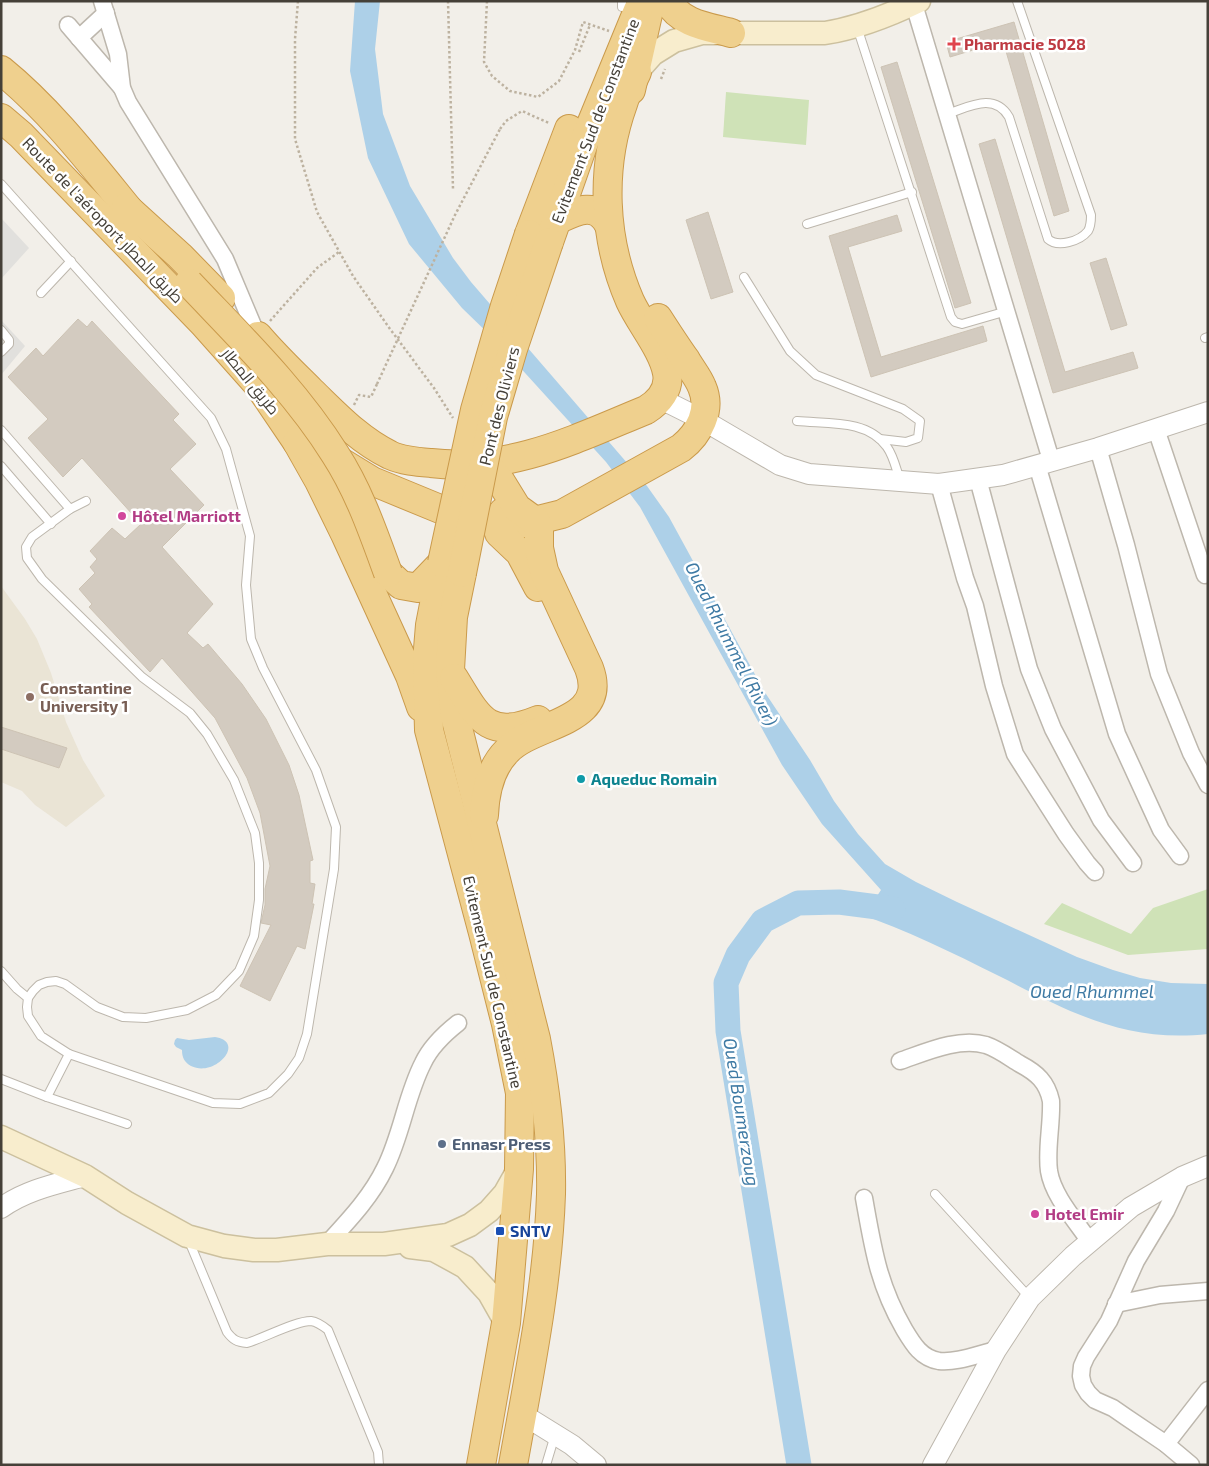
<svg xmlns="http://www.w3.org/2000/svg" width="1209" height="1466" viewBox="0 0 1209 1466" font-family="'Exo 2',Cairo,sans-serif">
<rect width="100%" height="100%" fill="#f2efe9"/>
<polygon fill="#eae4d5" points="1,586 25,619 37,639 51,673 66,722 83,760 105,796 66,827 35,805 22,791 1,782"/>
<g fill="#cfe2b7">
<polygon points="726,92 809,100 806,145 723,137"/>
<polygon points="1208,889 1208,949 1128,955 1044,924 1062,903 1131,934 1153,908"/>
</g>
<g fill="#e1e0dd">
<polygon points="1,218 29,248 1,279"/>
<polygon points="1,320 25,346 1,375"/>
</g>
<g fill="#add0e8">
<path d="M355,1H380L375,49L383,114L410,186L453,258L471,282L647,486L669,517L764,691L810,760L834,801L858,834L885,864L916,882L957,902L1077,957L1113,970L1140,978L1171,983L1208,984V1034C1125,1043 1070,1012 999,976C953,953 906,930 857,913L862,897L875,899L881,890L822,824L782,765L640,507L606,462L495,340L462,308L409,244L368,158L350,71Z"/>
<path d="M215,1037C247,1042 215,1078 191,1066C184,1062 182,1057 182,1050L176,1047L174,1044L175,1040L177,1038L189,1040Z"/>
</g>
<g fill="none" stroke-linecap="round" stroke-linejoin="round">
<polyline stroke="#add0e8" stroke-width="25" points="799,1465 728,1031 726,983 738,955 763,921 798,903 839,902 893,909"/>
</g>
<g fill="#d3cbc0" stroke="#cdc3b4">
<polygon points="1014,22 1069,211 1054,216 1003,41 950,57 946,42"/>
<polygon points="897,62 971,303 955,308 881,67"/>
<polygon points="995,139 1065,372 1133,352 1138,368 1053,393 979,144"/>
<polygon points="708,212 733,292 711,299 686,220"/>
<polygon points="897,215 902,231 848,247 881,357 983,326 987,341 871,377 829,236"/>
<polygon points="1106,258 1127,325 1111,330 1090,263"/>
<polygon points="78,319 87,327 92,321 179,414 173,420 196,444 170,469 204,505 162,547 213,604 187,633 203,648 208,644 242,684 266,719 289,765 299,795 313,860 310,861 310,883 315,884 312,904 314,904 305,949 297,946 270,1001 240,986 271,925 261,923 265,905 265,889 270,866 260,813 247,778 215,718 162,658 150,672 89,607 92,604 79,589 95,573 90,567 97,559 90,551 112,528 125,539 141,524 82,458 63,477 28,438 48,419 8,377 36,348 43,356"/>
<polygon points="1,727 67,748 59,768 1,749"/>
</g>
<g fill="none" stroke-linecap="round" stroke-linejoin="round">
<g stroke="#bdb7ad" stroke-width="10">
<g id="service">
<polyline points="622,7 622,1"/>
<polyline points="857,27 951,317 955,322 962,324 1007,311"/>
<path d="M947,114C969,107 994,92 1009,117L1048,239C1058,248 1080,241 1088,231C1091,226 1091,220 1091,215L1017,1"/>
<polyline points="1,184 211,418 226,449 250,536 246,585 251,639 263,668 316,770 336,827 334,869 307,1034 299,1058 288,1074 269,1093 240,1104 213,1103 69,1054 41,1036 28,1016 27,1007 28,998 33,991 39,985 47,982 56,981 65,984 97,1007 123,1017 146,1018 187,1010 216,995 239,971 254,936 259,900 259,863 255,833 234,780 207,734 190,713 142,677 42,579 27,558 26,547 32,537 70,509 86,501"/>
<polyline points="807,224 912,192"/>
<polyline points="744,277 790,351 816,375 903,409 920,421 918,438 906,442 880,439"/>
<polyline points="41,293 71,261"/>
<polyline points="1,330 9,340 9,344 1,352"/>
<polyline points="1205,338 1208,337"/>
<path d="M797,421C828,424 867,419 887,447C894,457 896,469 900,480"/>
<polyline points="1,430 70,509"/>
<polyline points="1,466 51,524"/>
<polyline points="1,971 17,989 28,998"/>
<polyline points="1,1079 47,1097 127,1124"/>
<polyline points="47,1097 69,1054"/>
<polyline points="935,1194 1029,1297"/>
<path d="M189,1241L227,1332C233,1340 237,1342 247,1343C264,1338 295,1321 311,1321C318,1322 323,1326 328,1330L378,1452L379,1465"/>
<polyline points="546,1465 555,1435"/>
</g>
</g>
<g stroke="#bdb7ad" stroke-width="19">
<g id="minor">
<polyline points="102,1 118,54 122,88 128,102 225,259 257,335"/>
<polyline points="913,1 1051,460"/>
<polyline points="68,25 122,88"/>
<polyline points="79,38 106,13"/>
<polyline points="1156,429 1205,575"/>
<polyline points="1098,448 1126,545 1159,674 1191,753 1208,785"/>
<polyline points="1037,465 1117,734 1161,830 1180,856"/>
<polyline points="978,479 1029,669 1053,729 1101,820 1133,863"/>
<polyline points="939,484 965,578 975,606 994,686 1015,754 1066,834 1087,863 1095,872"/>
<path d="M900,1061C926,1052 959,1037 986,1045C998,1049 1010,1058 1020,1064C1037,1073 1047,1082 1051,1101C1052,1124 1046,1149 1049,1171C1053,1196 1076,1221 1090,1242"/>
<polyline points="1182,1177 1166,1211 1136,1261 1109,1321 1086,1357 1082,1366 1081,1376 1083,1385 1088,1393 1095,1400 1113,1408 1126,1417 1166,1444 1191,1465"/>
<path d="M864,1198C873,1248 878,1284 904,1329C913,1344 921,1358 939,1361C957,1363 978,1354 996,1350"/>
<path d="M327,1244C349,1220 371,1197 385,1168C402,1134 406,1096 423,1063C431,1046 444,1034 458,1023"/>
<polyline points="1116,1304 1160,1295 1208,1291"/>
<polyline points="1166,1444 1208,1390"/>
</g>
</g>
<g stroke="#bdb7ad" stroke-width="22">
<g id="tertiary">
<polyline points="661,399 703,420 780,465 809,474 939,484 1003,475 1098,448 1208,412"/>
<path d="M1,1208C26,1190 56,1184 85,1176"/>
<polyline points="522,1414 572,1445 596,1465"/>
<polyline points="933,1465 996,1350 1030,1298 1073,1256 1131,1207 1182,1177 1208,1166"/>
</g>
</g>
<g stroke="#ccc09e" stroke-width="25">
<g id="secondary">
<path d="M637,72L653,54L674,41L702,33H825C857,28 890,15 919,1"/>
<polyline points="1,1137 85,1176 127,1203 187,1236 224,1246 254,1250 277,1250 327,1244 384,1244 448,1235 470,1225 489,1211 505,1193 518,1170"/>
<polyline points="410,1247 434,1250 465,1267 489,1293 506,1323"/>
</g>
</g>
<g stroke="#ca9a4b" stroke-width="30">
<g id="trunk">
<path d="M668,1C680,24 709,27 731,33"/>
<path d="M1,70C54,113 96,170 139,222"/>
<polyline points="631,90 651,1"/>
<polyline points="1,118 21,135 203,323 259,386 297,442 319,481 345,534 410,676 421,707"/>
<polyline points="126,207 180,256 221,298"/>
<path d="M557,220C576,211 596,200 609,225"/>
<polyline points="529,234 569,129"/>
<polyline points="549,242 587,134 638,10"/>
<path d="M258,336C275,356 293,373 311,391C336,415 358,439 390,455C403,461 418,462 431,463C511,472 575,439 646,410C659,402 670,389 667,373C663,350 640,323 630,301C603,239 600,168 623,104C626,93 632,83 637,72"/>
<path d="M297,442L341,462L372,481L440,509L484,521L508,524L526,523L562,514L681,448C699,434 712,410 702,387C698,377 691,369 686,360C676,346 667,332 658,318"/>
<polyline points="503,512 498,528 499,533 520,553 538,587"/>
<polyline points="442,563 430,625 427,661 429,730 483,933 506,1024 520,1093 519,1169 506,1323 481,1465"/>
<polyline points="388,573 401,585 418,588 442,563"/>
<path d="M462,573L453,617L450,670L455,716L536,1039C546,1091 552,1142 551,1194C548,1285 529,1375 513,1465"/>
<path d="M454,678C478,717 487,741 538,720"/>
<path d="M484,815C485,793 490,768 507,751C534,722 610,724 589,668L544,571L539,548V528L535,521L517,508L501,482L486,464"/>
</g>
</g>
<g stroke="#bdb2a0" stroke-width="2.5" stroke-dasharray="2.5 2.5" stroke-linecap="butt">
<polyline points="298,1 295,39 295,139 317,212 353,276 390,329 434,388 453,418"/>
<polyline points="448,1 453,189"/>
<polyline points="487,1 484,62 492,76 510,91 538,97 559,81 575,50 583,22 609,31"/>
<polyline points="579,52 590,25"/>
<polyline points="661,79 665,69"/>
<polyline points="500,129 506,121 522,111 549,123"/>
<polyline points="270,321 317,268 339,252"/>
<polyline points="354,405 359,395 371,397 377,384"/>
</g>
<use href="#service" stroke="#fff" stroke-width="8"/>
<use href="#minor" stroke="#fff" stroke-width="16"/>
<use href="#tertiary" stroke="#fff" stroke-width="20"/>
<use href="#secondary" stroke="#f8edcd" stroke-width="22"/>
<use href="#trunk" stroke="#efd08e" stroke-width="28"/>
<g stroke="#ca9a4b" stroke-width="30" stroke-linecap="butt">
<g id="trunk-bridge">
<path d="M189,283C240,337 295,390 335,454C359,491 373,532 388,573"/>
<polyline points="442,563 475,410 505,306 529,234"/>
<polyline points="462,573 493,417 513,349 549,242"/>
</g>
</g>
<polyline stroke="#bdb2a0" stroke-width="2.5" stroke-dasharray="2.5 2.5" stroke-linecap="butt" points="377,384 455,215 500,129"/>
<use href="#trunk-bridge" stroke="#efd08e" stroke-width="28"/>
</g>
<path fill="#e0444e" stroke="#fff" stroke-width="2" d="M951.5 36.5h5v5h5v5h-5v5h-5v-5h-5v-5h5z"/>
<g fill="#d1479c" stroke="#fff" stroke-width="2">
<circle cx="122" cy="516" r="5"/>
<circle cx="1035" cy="1214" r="5"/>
</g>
<circle fill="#8d6e63" stroke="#fff" stroke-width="2" cx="30" cy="697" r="5"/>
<circle fill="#0f9aa8" stroke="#fff" stroke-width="2" cx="581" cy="779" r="5"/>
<circle fill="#5c6f8a" stroke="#fff" stroke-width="2" cx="442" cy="1144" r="5"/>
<rect fill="#1a4fb4" stroke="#fff" stroke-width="2" x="495" y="1226" width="10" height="10" rx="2.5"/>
<g text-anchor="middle" stroke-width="5" stroke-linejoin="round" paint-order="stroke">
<g font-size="16" font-weight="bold" fill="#be3a42" stroke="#fff" text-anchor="start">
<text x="964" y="50">Pharmacie 5028</text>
</g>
<g font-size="16" fill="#454038" stroke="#fff">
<text transform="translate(595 121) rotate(-69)" y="6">Evitement Sud de Constantine</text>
<text transform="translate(103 220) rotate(46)" y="6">Route de l'aéroport طريق المطار</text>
<text transform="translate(251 381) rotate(51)" y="6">طريق المطار</text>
<text transform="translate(499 406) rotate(-76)" y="6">Pont des Oliviers</text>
<text transform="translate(493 982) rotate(77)" y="6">Evitement Sud de Constantine</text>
</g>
<g font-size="16" font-weight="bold" fill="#b23c85" stroke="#fff" text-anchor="start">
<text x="132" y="522">Hôtel Marriott</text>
<text x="1045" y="1220">Hotel Emir</text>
</g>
<g font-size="16" font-weight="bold" fill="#785e54" stroke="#fff" text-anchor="start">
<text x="40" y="694">Constantine<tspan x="40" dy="18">University 1</tspan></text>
</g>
<g font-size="16" font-weight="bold" fill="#0d838f" stroke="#fff" text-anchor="start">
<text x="591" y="785">Aqueduc Romain</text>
</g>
<g font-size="16" font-weight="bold" fill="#4e5e75" stroke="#fff" text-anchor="start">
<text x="452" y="1150">Ennasr Press</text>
</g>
<g font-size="16" font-weight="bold" fill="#164399" stroke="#fff" text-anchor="start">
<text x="510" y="1237">SNTV</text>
</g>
<g font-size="18" font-style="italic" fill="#3e7aa4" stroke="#fff">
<text transform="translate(731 644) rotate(63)" y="6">Oued Rhummel (River)</text>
<text x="1092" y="998">Oued Rhummel</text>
<text transform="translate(741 1112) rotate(81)" y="6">Oued Boumerzoug</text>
</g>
</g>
<rect width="1209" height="1466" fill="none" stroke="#454038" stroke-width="5"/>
</svg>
